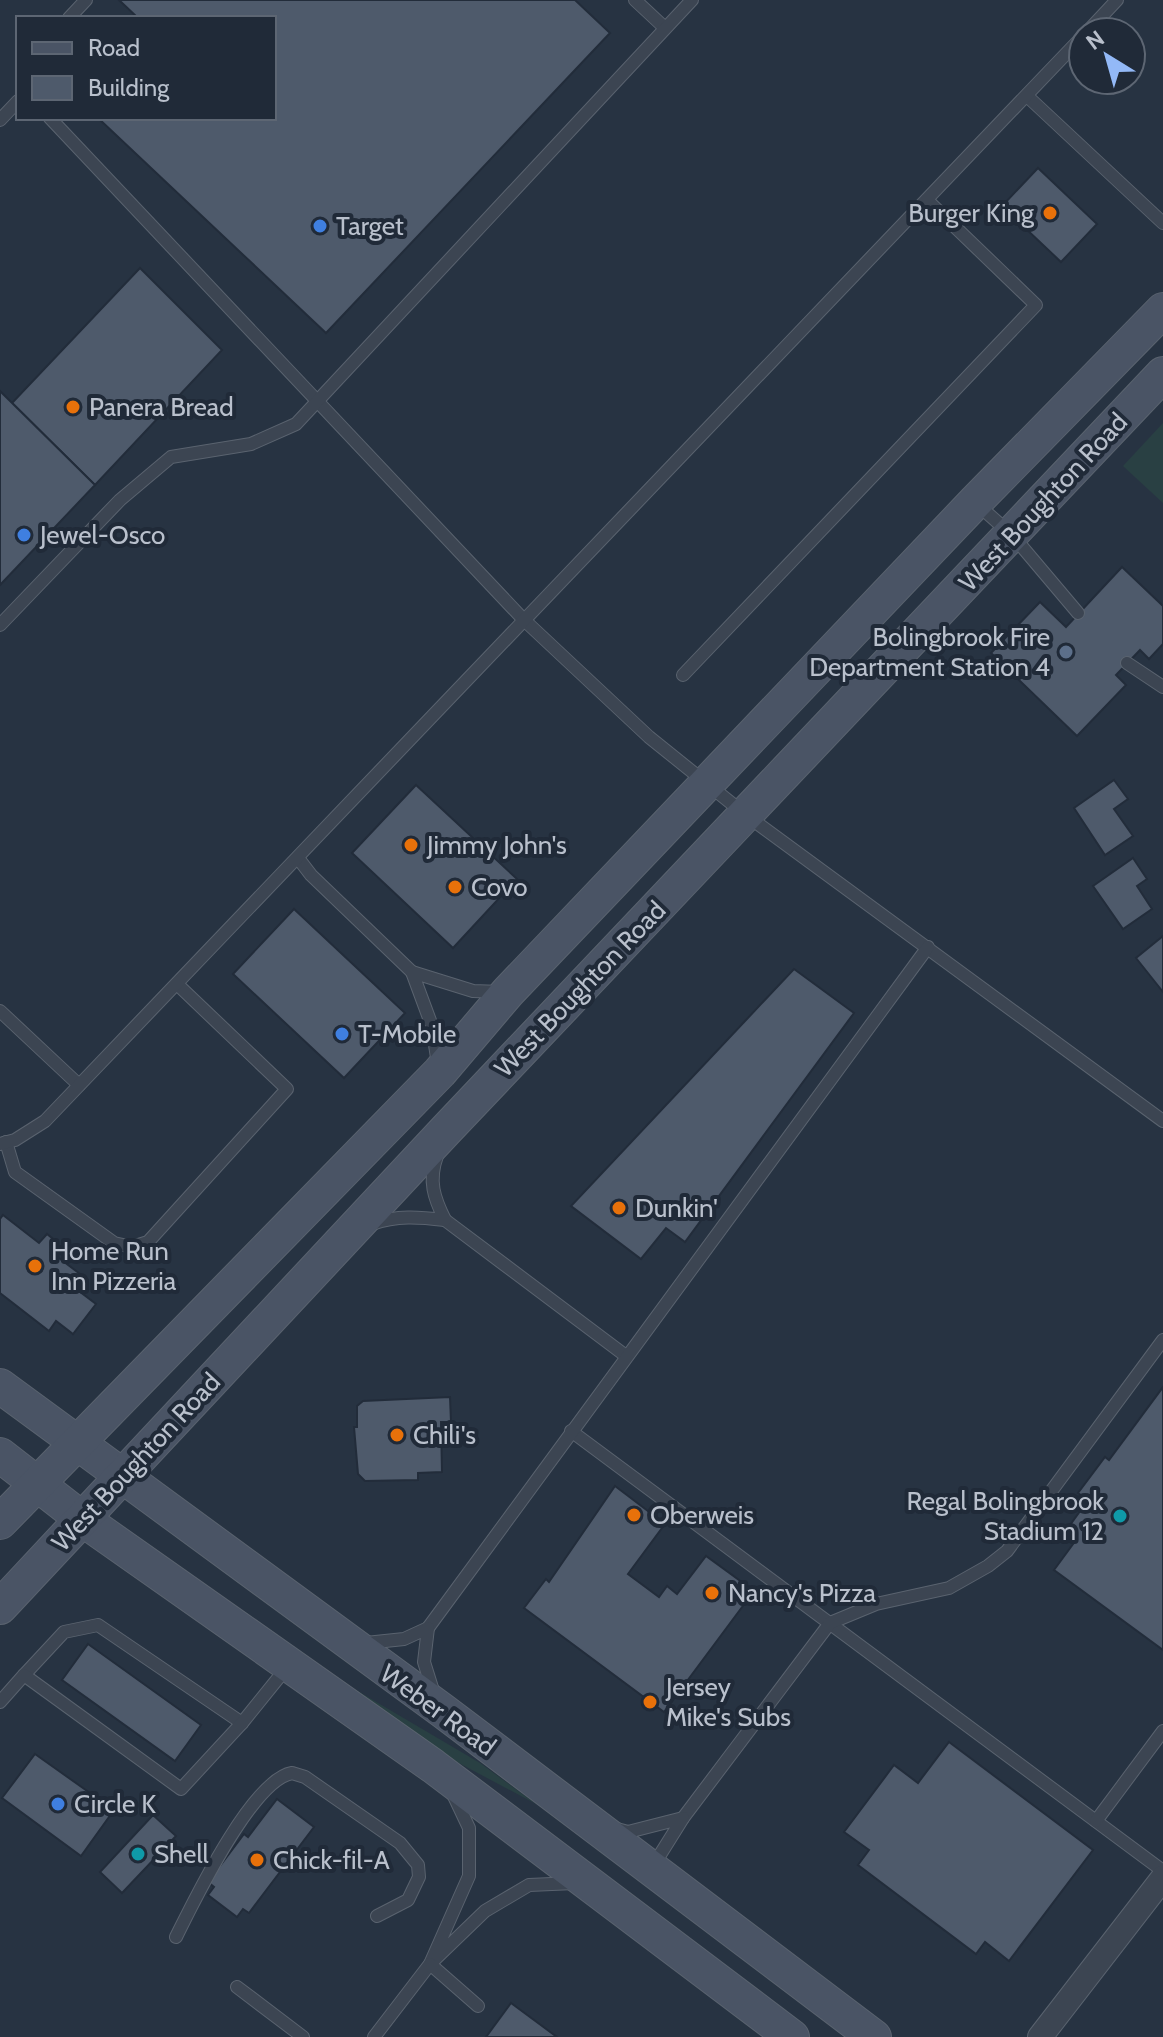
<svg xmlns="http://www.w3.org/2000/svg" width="1163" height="2037" viewBox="0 0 1163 2037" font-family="Cabin,sans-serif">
<rect width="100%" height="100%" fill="#273342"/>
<g fill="#294043">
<polygon points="1163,423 1163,503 1123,466"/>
<polygon points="322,1670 480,1763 536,1804 425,1745"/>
</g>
<g fill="#4e5a6b" stroke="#222c3a" stroke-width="2">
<polygon points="119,0 575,0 610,33 326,333 98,118 274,118 274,18 138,18"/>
<polygon points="1038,168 1097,224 1061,262 1002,206"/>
<polygon points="140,268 222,350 95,485 12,403"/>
<polygon points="0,391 95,485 0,585"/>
<polygon points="1122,567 1163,606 1163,644 1149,659 1140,650 1116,675 1126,685 1077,736 991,653 1040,602 1066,627"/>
<polygon points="1114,780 1128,799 1114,809 1133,836 1105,855 1074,808"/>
<polygon points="416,785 517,879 453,948 352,853"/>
<polygon points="1133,858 1147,879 1137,886 1152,909 1123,929 1093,886"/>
<polygon points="294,909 405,1013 344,1078 233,974"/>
<polygon points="1163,936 1163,992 1136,958"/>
<polygon points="794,969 854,1013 685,1242 666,1228 641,1259 571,1206"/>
<polygon points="3,1215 39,1243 47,1234 58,1243 51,1252 88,1280 79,1291 96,1304 73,1334 56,1321 49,1331 0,1293 0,1219"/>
<polygon points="1163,1387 1163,1650 1054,1570 1076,1540 1065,1532 1088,1500 1078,1493 1105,1457 1109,1460"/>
<polygon points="450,1397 451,1422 441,1422 442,1472 418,1473 418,1480 365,1481 358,1474 354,1427 357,1427 357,1406 363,1401"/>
<polygon points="615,1486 665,1524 628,1574 659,1597 667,1586 677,1594 706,1556 754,1591 664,1712 524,1608 546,1579 549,1582"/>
<polygon points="88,1644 201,1725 175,1761 62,1680"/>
<polygon points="949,1742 1093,1850 1009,1961 985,1942 976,1954 858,1865 869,1850 844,1832 894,1765 918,1783"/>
<polygon points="35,1754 114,1810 81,1856 2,1798"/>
<polygon points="277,1799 314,1827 249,1913 243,1909 237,1917 208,1895 214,1887 208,1882 244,1834 248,1837"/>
<polygon points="153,1815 176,1836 122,1893 100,1872"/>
<polygon points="511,2003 557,2037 486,2037"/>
</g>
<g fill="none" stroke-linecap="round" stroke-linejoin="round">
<g stroke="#5a636f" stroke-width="14">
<g id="lane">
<polyline points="635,0 665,28"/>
<polyline points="69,18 86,0"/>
<polyline points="1087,32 1117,0"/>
<polyline points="1027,96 1163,223"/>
<polyline points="50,118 523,619 649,737 746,815 1163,1121"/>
<polyline points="0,120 18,101"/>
<polyline points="977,504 1013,536 1078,613"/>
<polyline points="0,625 120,500 171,457 251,444 296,424 692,0"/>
<polyline points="1127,663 1163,687"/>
<polyline points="683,675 1036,305 927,200"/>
<polyline points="298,858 311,875 412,972"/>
<polyline points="0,1011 79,1085"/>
<polyline points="438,1064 432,1026 412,972 473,991 501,992"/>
<polyline points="6,1142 15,1172 114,1243 132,1247 148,1242 287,1089 177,984"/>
<polyline points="0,1144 15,1140 45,1121 1083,36"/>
<polyline points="445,1220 626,1356"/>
<path d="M372,1224C397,1215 419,1217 445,1220C434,1198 428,1181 437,1156"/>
<polyline points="571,1431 1163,1871"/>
<polyline points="428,1628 928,947"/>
<polyline points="366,1643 404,1639 428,1628 424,1662 434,1694"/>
<polyline points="24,1675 64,1632 98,1625 242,1723"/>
<polyline points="0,1702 24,1675 181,1789 242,1723 288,1666"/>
<polyline points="452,1792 469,1828 469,1876 430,1964 485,1911 529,1885 575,1883"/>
<polyline points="683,1818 830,1623 876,1604 949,1588 988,1566 1007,1551 1163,1340"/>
<polyline points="1096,1821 1163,1731"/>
<polyline points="617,1829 628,1832 683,1818 653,1866"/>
<path d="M176,1937C194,1901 252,1780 292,1773L305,1777L400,1843L418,1865L419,1877L408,1900L377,1916"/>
<polyline points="237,1987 303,2037"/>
<polyline points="374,2037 430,1964 478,2006"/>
</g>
</g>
<g stroke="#5a636f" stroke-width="26">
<polyline id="street" points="1040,2037 1163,1878"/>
</g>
<g stroke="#5a636f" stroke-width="36">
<g id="secondary">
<polyline points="0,1386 443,1711 874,2037"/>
<polyline points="0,1455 81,1518 433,1766 792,2037"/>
<polyline points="0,1522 440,1072 508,992 975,502 1163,310"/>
<polyline points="0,1607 446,1130 1163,374"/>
</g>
</g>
<use href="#lane" stroke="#3c4552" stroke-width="12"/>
<use href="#street" stroke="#3c4552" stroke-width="24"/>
<use href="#secondary" stroke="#4a5465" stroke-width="34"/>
</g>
<g fill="#e8710a" stroke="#202a38" stroke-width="3">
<circle cx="1050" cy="213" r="8"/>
<circle cx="73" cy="407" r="8"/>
<circle cx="411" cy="845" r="8"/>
<circle cx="455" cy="887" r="8"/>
<circle cx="619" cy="1208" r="8"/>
<circle cx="35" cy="1266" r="8"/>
<circle cx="397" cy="1435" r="8"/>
<circle cx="634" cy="1515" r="8"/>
<circle cx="712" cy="1593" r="8"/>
<circle cx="650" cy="1702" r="8"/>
<circle cx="257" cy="1860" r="8"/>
</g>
<g fill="#3f7fe0" stroke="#202a38" stroke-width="3">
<circle cx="320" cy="226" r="8"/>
<circle cx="24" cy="535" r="8"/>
<circle cx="342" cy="1034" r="8"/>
<circle cx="58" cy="1804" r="8"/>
</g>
<circle fill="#5c6f8a" stroke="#202a38" stroke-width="3" cx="1066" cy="652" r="8"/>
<g fill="#0f9aa8" stroke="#202a38" stroke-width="3">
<circle cx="1120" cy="1516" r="8"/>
<circle cx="138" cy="1854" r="8"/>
</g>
<g text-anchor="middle" stroke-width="8" stroke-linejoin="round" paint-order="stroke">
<g font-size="26" fill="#b9c0cc" stroke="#202a38" text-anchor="start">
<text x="1034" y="222" text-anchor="end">Burger King</text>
<text x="336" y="235">Target</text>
<text x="89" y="416">Panera Bread</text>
<text x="40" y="544">Jewel-Osco</text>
<text x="1050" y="646" text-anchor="end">Bolingbrook Fire<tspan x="1050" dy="30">Department Station 4</tspan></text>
<text x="427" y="854">Jimmy John's</text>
<text x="471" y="896">Covo</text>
<text x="358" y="1043">T-Mobile</text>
<text x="635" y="1217">Dunkin'</text>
<text x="51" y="1260">Home Run<tspan x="51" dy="30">Inn Pizzeria</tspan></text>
<text x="413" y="1444">Chili's</text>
<text x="1104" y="1510" text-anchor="end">Regal Bolingbrook<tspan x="1104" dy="30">Stadium 12</tspan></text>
<text x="650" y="1524">Oberweis</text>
<text x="728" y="1602">Nancy's Pizza</text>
<text x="666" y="1696">Jersey<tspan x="666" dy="30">Mike's Subs</tspan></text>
<text x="74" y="1813">Circle K</text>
<text x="154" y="1863">Shell</text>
<text x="273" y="1869">Chick-fil-A</text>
</g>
<g font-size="26" fill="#b9c0cc" stroke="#202a38">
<text transform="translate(1043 502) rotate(-47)" y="9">West Boughton Road</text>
<text transform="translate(580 989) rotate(-46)" y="9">West Boughton Road</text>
<text transform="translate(136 1462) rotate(-47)" y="9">West Boughton Road</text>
<text transform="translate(438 1710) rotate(36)" y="9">Weber Road</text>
</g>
</g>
<rect x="16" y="16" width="260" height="104" fill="#202a38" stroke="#5d6673" stroke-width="2"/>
<rect x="32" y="42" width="40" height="12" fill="#4a5465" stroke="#5d6673" stroke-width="2"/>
<text x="88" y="56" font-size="24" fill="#b9c0cc">Road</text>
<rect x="32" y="76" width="40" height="24" fill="#4e5a6b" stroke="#5d6673" stroke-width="2"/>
<text x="88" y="96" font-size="24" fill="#b9c0cc">Building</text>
<g transform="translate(1107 56) rotate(323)"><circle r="38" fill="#202a38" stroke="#5d6673" stroke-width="2"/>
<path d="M0-6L14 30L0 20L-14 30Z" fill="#93b9f7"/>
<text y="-12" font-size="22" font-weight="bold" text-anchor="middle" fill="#b9c0cc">N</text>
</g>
</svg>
